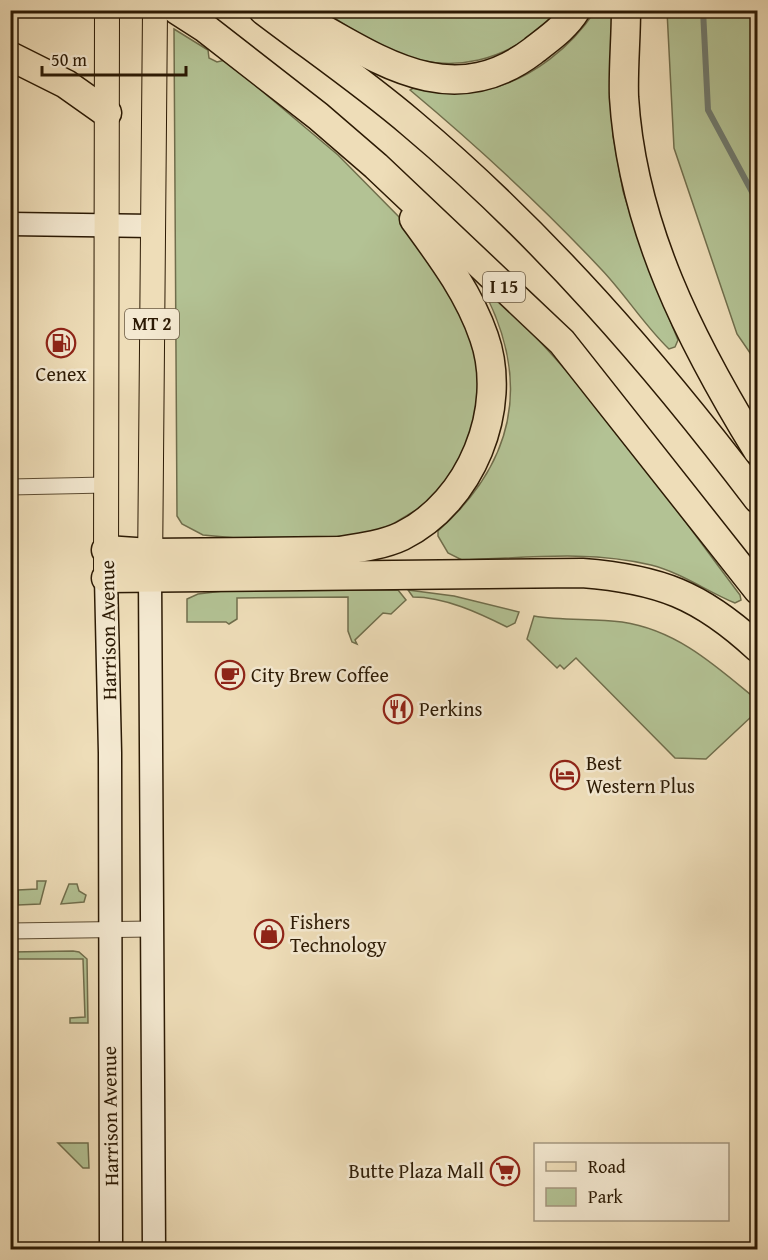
<svg xmlns="http://www.w3.org/2000/svg" width="768" height="1260" viewBox="0 0 768 1260" font-family="'Gentium Book Plus',serif">
<rect width="100%" height="100%" fill="#eeddb8"/>
<filter id="stains"><feTurbulence type="fractalNoise" baseFrequency=".00333" numOctaves="4"/><feColorMatrix values="0 0 0 0 .2 0 0 0 0 .09 0 0 0 0 .02 0 0 0 .5 -.17"/></filter>
<radialGradient id="worn" r=".72"><stop offset=".6" stop-color="#630" stop-opacity="0"/><stop offset="1" stop-color="#630" stop-opacity=".3"/></radialGradient>
<g fill="#b3c294" stroke="#706e4c" stroke-width="1.5">
<path d="M323,11H558C512,62 450,78 386,49C364,38 343,23 323,11Z"/>
<path d="M595,11H612L613,135L623,191L642,251L678,340L675,347L669,349C644,325 625,294 601,269C541,205 477,146 410,90L415,87C439,89 466,94 489,89C533,78 571,47 595,11Z"/>
<polygon points="667,11 757,11 757,363 737,334 674,148"/>
<polygon points="174,29 208,50 209,58 217,62 225,60 338,155 402,220 473,326 482,414 448,483 421,507 388,527 356,536 247,539 203,535 182,524 177,516"/>
<path d="M488,293H492C587,383 662,491 740,595L741,600L735,603C706,591 682,573 651,565C590,550 524,558 462,560L448,553L438,536V531C512,465 531,387 487,297Z"/>
<polygon points="398,590 406,600 391,614 383,613 355,640 357,644 352,642 348,631 348,597 237,598 237,619 229,624 226,622 187,622 187,599 198,594 223,591"/>
<path d="M408,590L454,596L519,612L515,623L507,627C479,613 445,597 413,597Z"/>
<path d="M534,616C563,621 593,618 622,622C677,630 716,666 757,700V721L752,716L706,759L675,758L576,658L564,669L560,665L557,668L527,639Z"/>
<polygon points="37,881 46,881 40,904 18,905 18,890 37,889"/>
<polygon points="69,884 77,884 79,891 86,895 84,902 61,904"/>
<polygon points="73,951 79,952 87,959 88,1023 70,1023 70,1018 85,1017 83,959 11,959 11,952"/>
<polygon points="58,1143 88,1143 89,1168 83,1168"/>
</g>
<g fill="none" stroke-linecap="round" stroke-linejoin="round">
<polyline stroke="#6f7a6f" stroke-width="6" points="703,10 708,110 758,203"/>
<g stroke="#5c4b31" stroke-width="17">
<g id="street">
<polyline points="10,487 106,485"/>
<polyline points="10,931 151,929"/>
</g>
</g>
<g stroke="#2c1a04" stroke-width="25">
<g id="secondary">
<polyline points="10,224 153,226"/>
<polyline points="150,576 154,1250"/>
<polyline points="106,578 110,753 111,1250"/>
</g>
</g>
<g stroke="#2c1a04" stroke-width="26">
<g id="primary">
<polyline points="106,569 107,10"/>
<polyline points="150,572 155,10"/>
</g>
</g>
<g stroke="#2c1a04" stroke-width="31">
<g id="highway">
<polyline points="177,10 205,28 318,116 376,166 562,342 758,590"/>
<path d="M263,10C313,48 364,83 411,123C542,233 655,363 758,499"/>
<path d="M626,10C626,39 623,69 624,97C632,227 691,342 758,451"/>
<path d="M290,11C368,51 445,118 533,51C548,39 565,28 576,10"/>
<polyline points="10,56 66,84 107,113"/>
<path d="M106,550L150,553L339,551C359,548 383,545 402,536C471,502 509,408 484,337C469,293 441,256 414,219"/>
<path d="M106,578L582,573C659,579 701,595 758,648"/>
</g>
</g>
<use href="#street" stroke="#f4e9d1" stroke-width="15"/>
<use href="#secondary" stroke="#f4e9d1" stroke-width="22"/>
<use href="#primary" stroke="#eeddb8" stroke-width="24"/>
<use href="#highway" stroke="#eeddb8" stroke-width="28"/>
</g>
<defs>
<g id="fuel-ring" transform="scale(1.5)"><circle r="9.5" fill="#f4e9d1" stroke="#8f2418" stroke-width="1.5"/><path d="M-5.5-6h7V0h2V4h1.3V-2.5L3-4.5l.8-.8L6-3V5H2.5V1h-1V6h-7ZM-4.2-4.7v3.2H.2V-4.7Z" fill="#8f2418"/></g>
<g id="cafe-ring" transform="scale(1.5)"><circle r="9.5" fill="#f4e9d1" stroke="#8f2418" stroke-width="1.5"/><path d="M-5.5-4.5H6V0H3Q3 3.5 0 3.5H-2.5Q-5.5 3.5-5.5 0ZM3-3.2v2h1.7v-2ZM-6 4.5H4V6H-6Z" fill="#8f2418"/></g>
<g id="restaurant-ring" transform="scale(1.5)"><circle r="9.5" fill="#f4e9d1" stroke="#8f2418" stroke-width="1.5"/><path d="M-5-6h1v4h1v-4h1v4h1v-4h1v5L-1.5 .5V6h-2V.5L-5-1ZM5-6V6H3V1.5H1.5Q1.5-4 5-6Z" fill="#8f2418"/></g>
<g id="hotel-ring" transform="scale(1.5)"><circle r="9.5" fill="#f4e9d1" stroke="#8f2418" stroke-width="1.5"/><path d="M-6-4.5h1.5V1H6V5H4.5V3h-9V5H-6ZM-4 0a1.8 1.8 0 1 1 3.6 0ZM.5 0V-2.5h3Q6-2.5 6 0Z" fill="#8f2418"/></g>
<g id="shop-ring" transform="scale(1.5)"><circle r="9.5" fill="#f4e9d1" stroke="#8f2418" stroke-width="1.5"/><path d="M-5-2.5h2.3a2.7 3.5 0 0 1 5.4 0H5L5.5 6h-11ZM-1.5-2.5h3a1.5 2.3 0 0 0-3 0Z" fill="#8f2418"/></g>
<g id="supermarket-ring" transform="scale(1.5)"><circle r="9.5" fill="#f4e9d1" stroke="#8f2418" stroke-width="1.5"/><path d="M-6-5.5h2.5l.6 2H6L4.5 2H-2.5L-4.4-4H-6ZM-1.5 3.2a1.3 1.3 0 1 0 .1 0ZM3 3.2a1.3 1.3 0 1 0 .1 0Z" fill="#8f2418"/></g>
</defs>
<g fill-rule="evenodd">
<use href="#fuel-ring" x="61" y="343"/>
<use href="#cafe-ring" x="230" y="675"/>
<use href="#restaurant-ring" x="398" y="709"/>
<use href="#hotel-ring" x="565" y="775"/>
<use href="#shop-ring" x="269" y="934"/>
<use href="#supermarket-ring" x="505" y="1171"/>
</g>
<g text-anchor="middle" stroke-width="5" stroke-linejoin="round" paint-order="stroke">
<g fill="#f4e9d1" stroke="#685842" stroke-width="1.5">
<rect x="483" y="272" width="42" height="30" rx="4.5"/>
<rect x="125" y="309" width="54" height="30" rx="4.5"/>
</g>
<g font-size="18" font-weight="bold" fill="#2c1a04">
<text x="504" y="293">I 15</text>
<text x="152" y="330">MT 2</text>
</g>
<g font-size="20" fill="#2c1a04" stroke="#f4e9d1" text-anchor="start">
<text x="61" y="381" text-anchor="middle">Cenex</text>
<text x="251" y="682">City Brew Coffee</text>
<text x="419" y="716">Perkins</text>
<text x="586" y="770">Best<tspan x="586" dy="23">Western Plus</tspan></text>
<text x="290" y="929">Fishers<tspan x="290" dy="23">Technology</tspan></text>
<text x="484" y="1178" text-anchor="end">Butte Plaza Mall</text>
</g>
<g font-size="20" fill="#2c1a04" stroke="#f4e9d1">
<text transform="translate(108 630) rotate(-91)" y="7">Harrison Avenue</text>
<text transform="translate(110 1116) rotate(-91)" y="7">Harrison Avenue</text>
</g>
</g>
<rect width="768" height="1260" fill="none" stroke="#eeddb8" stroke-width="36"/>
<rect x="12" y="12" width="744" height="1236" fill="none" stroke="#2c1a04" stroke-width="3"/>
<rect x="18" y="18" width="732" height="1224" fill="none" stroke="#2c1a04" stroke-width="1.5"/>
<rect x="534" y="1143" width="195" height="78" fill="#f4e9d1" stroke="#a4967f" stroke-width="1.5"/>
<rect x="546" y="1162" width="30" height="9" fill="#eeddb8" stroke="#a4967f" stroke-width="1.5"/>
<text x="588" y="1173" font-size="18" fill="#2c1a04">Road</text>
<rect x="546" y="1188" width="30" height="18" fill="#b3c294" stroke="#a4967f" stroke-width="1.5"/>
<text x="588" y="1203" font-size="18" fill="#2c1a04">Park</text>
<path d="M42 66v9h144v-9" fill="none" stroke="#2c1a04" stroke-width="3"/>
<text x="51" y="66" font-size="18" fill="#2c1a04" stroke="#f4e9d1" stroke-width="4.5" paint-order="stroke">50 m</text>
<rect width="100%" height="100%" filter="url(#stains)"/>
<rect width="100%" height="100%" fill="url(#worn)"/>
</svg>
